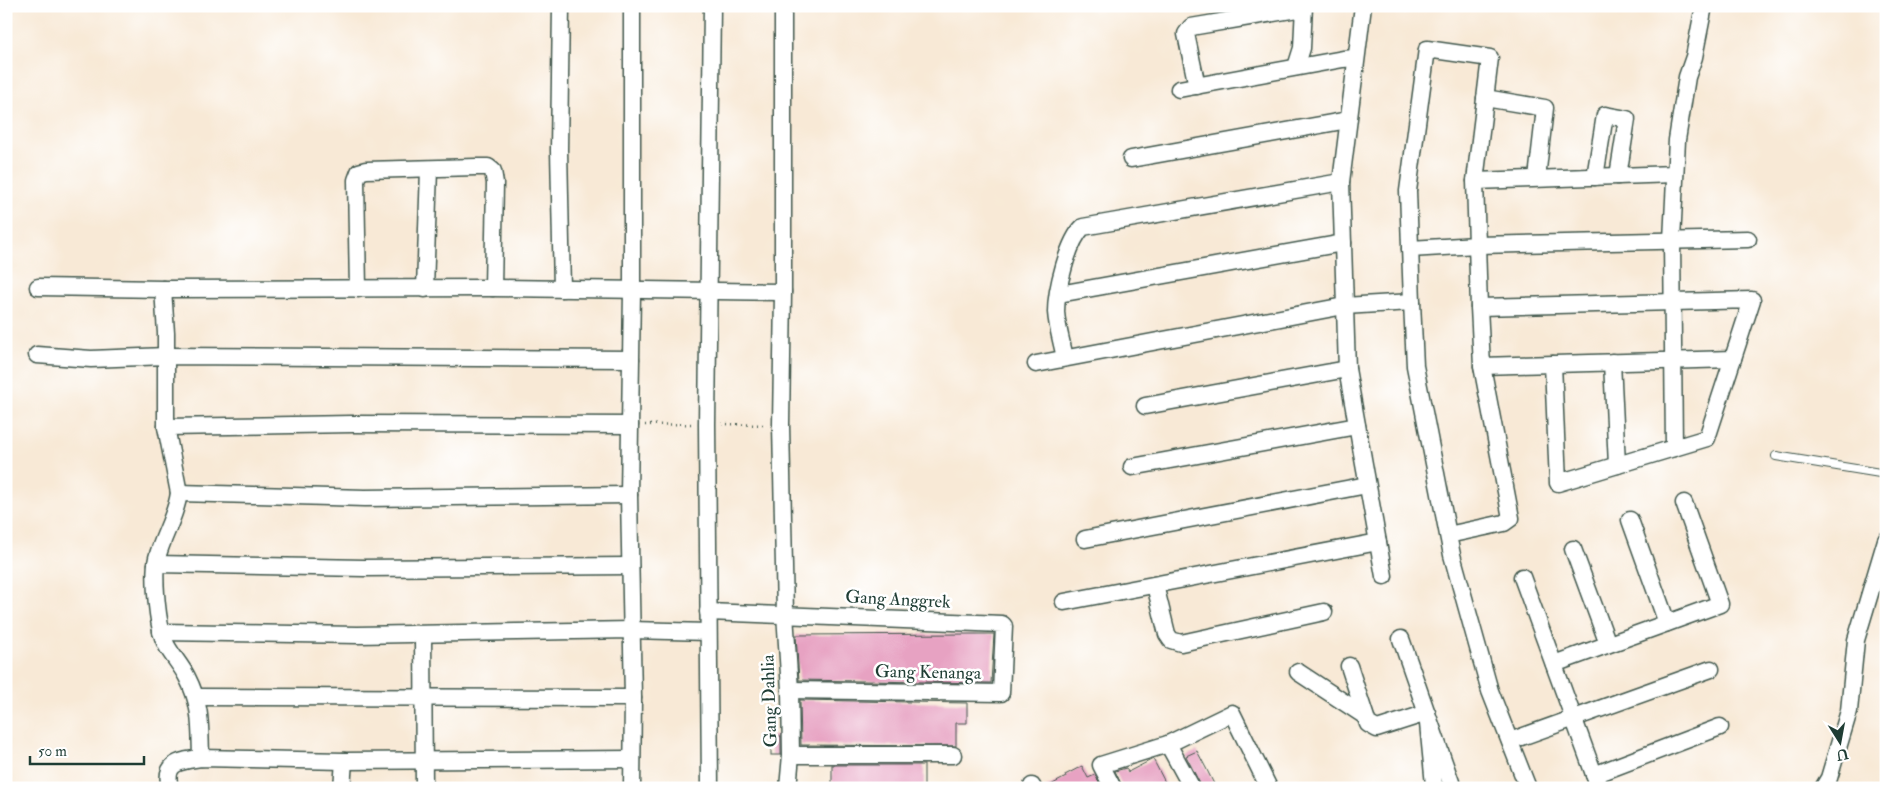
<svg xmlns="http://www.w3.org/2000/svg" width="1892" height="794" viewBox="0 0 1892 794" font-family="'IM FELL Double Pica',serif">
<rect width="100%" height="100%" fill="#fff"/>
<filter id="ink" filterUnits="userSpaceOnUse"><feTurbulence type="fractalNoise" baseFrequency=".02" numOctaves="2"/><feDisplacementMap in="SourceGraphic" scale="10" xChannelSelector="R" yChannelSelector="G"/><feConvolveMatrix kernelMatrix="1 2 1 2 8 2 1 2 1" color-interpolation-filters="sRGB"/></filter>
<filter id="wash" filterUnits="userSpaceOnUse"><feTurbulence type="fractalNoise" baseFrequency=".0096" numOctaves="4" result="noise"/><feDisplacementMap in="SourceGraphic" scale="20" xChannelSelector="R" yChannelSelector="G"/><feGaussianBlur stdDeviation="1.12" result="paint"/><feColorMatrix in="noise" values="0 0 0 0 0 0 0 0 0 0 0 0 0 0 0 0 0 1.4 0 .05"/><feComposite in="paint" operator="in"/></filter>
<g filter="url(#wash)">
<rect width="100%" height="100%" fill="#f8e9d6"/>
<g id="blocks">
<g fill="#e7a2c2">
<polygon points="969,634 994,634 991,683 799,680 796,635"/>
<polygon points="800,700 967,703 967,723 956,723 956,746 801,745"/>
<rect x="771" y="736" width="10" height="19"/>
<polygon points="1197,751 1206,768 1216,788 1202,788 1186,756"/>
<polygon points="1153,759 1168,788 1123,788 1115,771 1126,768 1128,772"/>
<rect x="832" y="765" width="92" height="23"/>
<polygon points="1082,766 1088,778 1095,775 1102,788 1045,788 1066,777 1065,775"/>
</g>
</g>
</g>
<g filter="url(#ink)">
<use href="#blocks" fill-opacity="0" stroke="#40574c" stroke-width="1"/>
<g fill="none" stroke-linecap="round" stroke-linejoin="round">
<g stroke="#40574c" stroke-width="10">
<polyline id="service" points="1776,456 1886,474"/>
</g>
<g stroke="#40574c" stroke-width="19">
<g id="minor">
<polyline points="561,6 559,150 562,289"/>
<polyline points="632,6 632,291 629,495 633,698 632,788"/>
<polyline points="783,6 783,292 781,425 785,614 790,690 791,755 788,788"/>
<polyline points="1363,6 1341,182 1347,369 1384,576"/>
<polyline points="1296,67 1302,48 1304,6"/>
<polyline points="1197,86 1186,34 1191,27 1303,8"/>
<polyline points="1179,89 1343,59 1356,58"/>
<polyline points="1485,98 1545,108 1537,178"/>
<polyline points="1131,159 1348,120"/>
<polyline points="1595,177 1605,115 1627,119 1618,176"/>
<polyline points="1475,181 1675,174"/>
<polyline points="1410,249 1477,245 1748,239"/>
<polyline points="38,287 163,289 493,288 783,292"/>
<path d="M163,289L166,333V427L179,493C176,516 163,535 157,558C153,575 157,613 161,630C164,648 179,661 187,677C202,706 200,727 201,758"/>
<polyline points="358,289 356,180 359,172 366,170 476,167 488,167 493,171 495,183 493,288"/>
<polyline points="425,289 429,169"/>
<polyline points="1059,294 1343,243"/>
<polyline points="1479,307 1752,300 1707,438 1558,483 1553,364"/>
<polyline points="37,355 91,359 166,356 631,359"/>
<path d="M1065,358C1062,343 1057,327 1056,312C1056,290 1068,241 1083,227L1341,182"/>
<polyline points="1612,362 1617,465"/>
<polyline points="1036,364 1344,306 1412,302"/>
<polyline points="1482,366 1733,359"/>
<polyline points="1145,406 1347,369"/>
<polyline points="166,427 352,424 630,425"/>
<polyline points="1674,448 1672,240 1677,140 1687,77 1694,57 1704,6"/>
<polyline points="1132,467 1357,426"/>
<polyline points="179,493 365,498 629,495"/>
<polyline points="1630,520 1667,623"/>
<polyline points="1448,535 1504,523 1511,518 1482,366 1479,307 1475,181 1490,58 1427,49 1408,191 1412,302 1415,366 1448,535 1452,555 1490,691 1528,788"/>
<polyline points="1085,539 1367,485"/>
<polyline points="1573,549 1608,644"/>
<polyline points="156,564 364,568 630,566"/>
<polyline points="1522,577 1599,788"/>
<polyline points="1155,585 1167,634 1171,640 1181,643 1324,612"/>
<polyline points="1064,602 1378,542"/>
<polyline points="708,612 1002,624 1004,626 1001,693 790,690"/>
<polyline points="161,632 358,635 631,630 708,632"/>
<polyline points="423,635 424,788"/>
<polyline points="1401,639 1453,788"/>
<polyline points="1554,664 1720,604 1684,503"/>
<polyline points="1349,666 1368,724 1377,729 1427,713 1434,785"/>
<polyline points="1298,672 1365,716"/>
<polyline points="196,697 633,698"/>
<polyline points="1510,741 1711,669"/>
<polyline points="1168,744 1192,788"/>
<polyline points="791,755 953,755"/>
<polyline points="1594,775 1720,727"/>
<polyline points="1032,786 1033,788"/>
<path d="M170,788C163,761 182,761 201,758L344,761L632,759"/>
<polyline points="342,788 344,761"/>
<polyline points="710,788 707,424 712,6"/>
<polyline points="1113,788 1101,765 1168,744 1232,713 1269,788"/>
<polyline points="1823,788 1829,778 1849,711 1856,640 1886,540"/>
</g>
</g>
<g stroke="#40574c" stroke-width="2.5" stroke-dasharray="1 4" stroke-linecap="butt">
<polyline points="722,424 767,425"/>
<polyline points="645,425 692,424"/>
</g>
<use href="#service" stroke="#fff" stroke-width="8"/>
<use href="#minor" stroke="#fff" stroke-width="16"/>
</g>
</g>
<g text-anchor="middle" stroke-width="5" stroke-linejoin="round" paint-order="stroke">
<g font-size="18" fill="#1f3d34" stroke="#fff">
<text transform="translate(898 599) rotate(3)" y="6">Gang Anggrek</text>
<text transform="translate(928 672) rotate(1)" y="6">Gang Kenanga</text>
<text transform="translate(769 701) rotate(-92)" y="6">Gang Dahlia</text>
</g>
</g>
<rect width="1892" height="794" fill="none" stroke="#fff" stroke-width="25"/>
<g transform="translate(1840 742) rotate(169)" stroke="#ffffff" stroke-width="4" paint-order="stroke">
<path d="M0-4L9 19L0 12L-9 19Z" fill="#1f3d34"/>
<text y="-8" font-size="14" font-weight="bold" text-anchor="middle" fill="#1f3d34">U</text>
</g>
<path d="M30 756v8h114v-8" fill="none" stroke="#1f3d34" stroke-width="2.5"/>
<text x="38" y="756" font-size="15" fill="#1f3d34" stroke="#ffffff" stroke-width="4" paint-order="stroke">50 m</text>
</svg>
